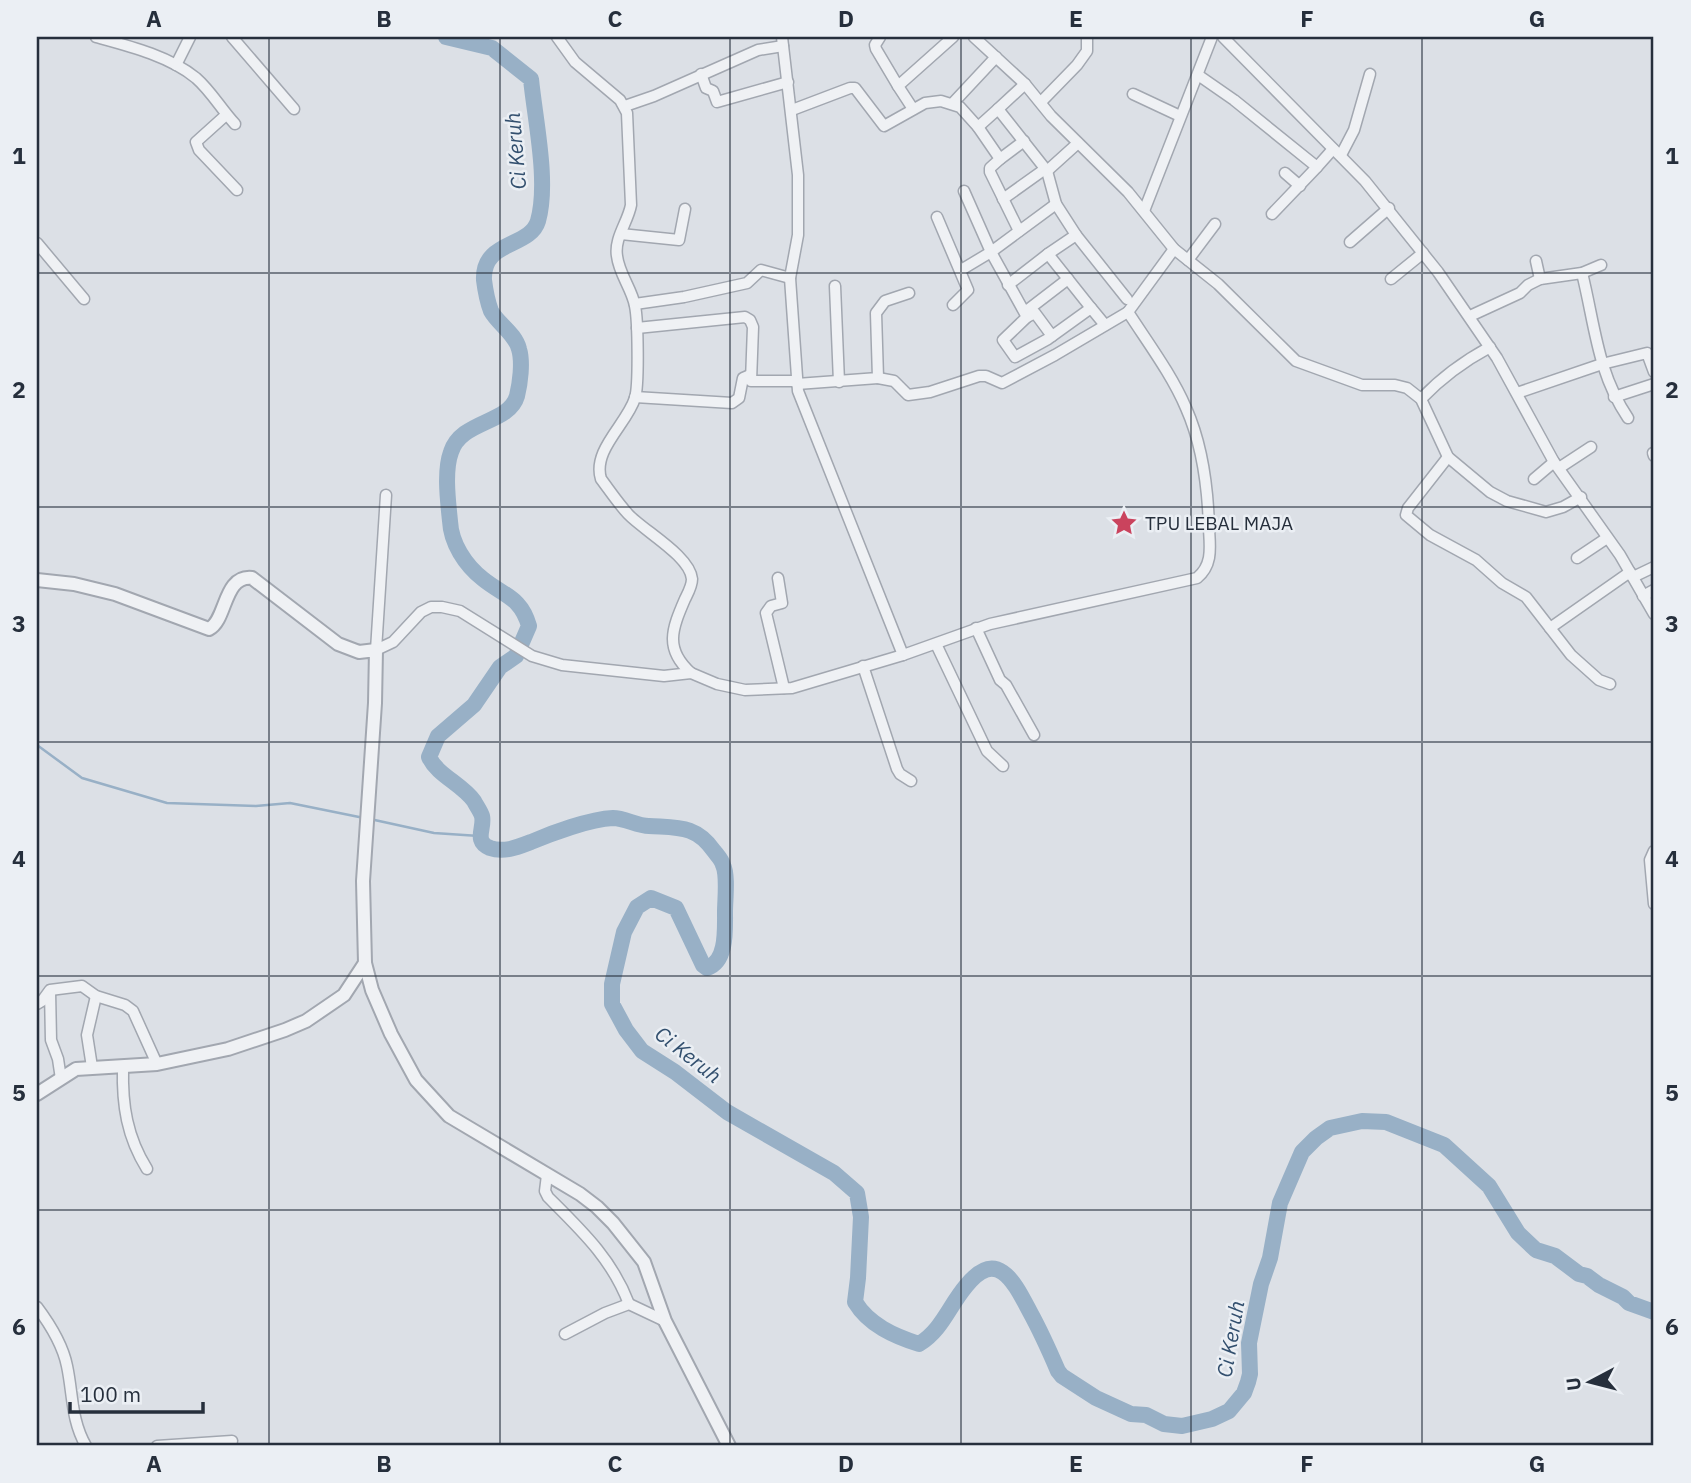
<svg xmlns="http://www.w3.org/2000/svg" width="1691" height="1483" viewBox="0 0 1691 1483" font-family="'IBM Plex Sans',sans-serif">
<rect width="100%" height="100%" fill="#dce0e6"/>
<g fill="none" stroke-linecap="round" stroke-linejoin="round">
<g stroke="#98b0c6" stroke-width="2.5">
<polyline points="37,745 82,778 167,803 256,806 290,803 364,818"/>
<polyline points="370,819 434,833 479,836"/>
</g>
<path stroke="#98b0c6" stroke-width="16" d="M446,37L492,48L531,79C535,120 549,182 538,221C530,248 482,240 484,280C485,288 488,303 491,311C498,324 515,333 519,349C523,362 520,384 517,396C509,424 461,420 451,452C444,471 448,501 450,521C451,543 465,565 483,579C504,596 521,597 529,626L516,656L500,667L474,705L438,736L429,757C437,775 462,784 474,801C476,805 481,812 482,816C485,828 473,841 490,848C504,853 518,847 531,842C552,833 590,819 613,818C625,818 637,826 649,826C678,828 696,825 714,851C717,855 722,860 723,865C728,875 725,900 725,912C725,930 727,962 707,968L703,965L676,908L651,898L637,907L624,932L612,984V1004L626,1030L642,1051L675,1072L727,1112L834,1173L857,1193L861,1217L858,1278L855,1302C869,1325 894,1336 919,1344C942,1330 949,1306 966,1286C998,1246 1015,1284 1030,1312C1041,1332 1049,1350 1058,1371L1062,1376L1096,1398L1131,1414L1146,1415L1164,1424L1182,1426L1212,1419L1229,1411L1244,1393L1248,1382L1250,1374L1249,1343L1261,1284L1270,1258L1280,1203L1302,1152L1316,1138L1330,1128L1362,1121L1386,1122L1444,1145L1489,1186L1518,1233L1536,1250L1555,1256L1579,1274L1587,1276L1599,1285L1623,1297L1629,1303L1654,1312"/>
<g stroke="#a2a7b0" stroke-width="13">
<g id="minor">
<path d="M96,37C129,46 169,56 196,78C211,91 221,109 235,124"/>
<polyline points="232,37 294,109"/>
<path d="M557,37L575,62L620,100L627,113L631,205C628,222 614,238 617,256C619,274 632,289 635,306C638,320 639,385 635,398C627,424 592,450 601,479C610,491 618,503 628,514C644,531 690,556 692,579C692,586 688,593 685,599C672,629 664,649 691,673"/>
<polyline points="782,37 798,175 798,235 790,278 798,391 903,655"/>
<polyline points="880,37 875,45 876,49 898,86"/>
<polyline points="974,37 1025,84 1051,116 1128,192 1174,249 1218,284 1296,361 1362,385 1395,385 1407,388 1421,399 1448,457 1490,492 1507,501 1546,512 1563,507 1581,497"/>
<polyline points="1223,37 1365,181 1438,272 1497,358 1554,462 1620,555 1654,614"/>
<polyline points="176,65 190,37"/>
<polyline points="701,74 706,88 713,91 717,102 788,82"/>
<polyline points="1198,75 1234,100 1317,167 1333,149"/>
<polyline points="1133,94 1180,116"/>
<polyline points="1041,102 1077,65 1087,51 1087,37"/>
<polyline points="953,103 996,57"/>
<polyline points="625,106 654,96 758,50 783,46"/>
<polyline points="913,109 898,86 953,37"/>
<polyline points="998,109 1025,84"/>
<polyline points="792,110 850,88 855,88 884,126 925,103 941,101 960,107 978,127 998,109 1047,171 1056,204 1076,235 1127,299"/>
<polyline points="226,115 196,142 199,150 237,190"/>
<polyline points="978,127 1000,159 990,168 990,172 1019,231"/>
<polyline points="1341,155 1354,130 1370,74"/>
<polyline points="1000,159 1024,141"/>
<polyline points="1047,171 1078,143"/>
<polyline points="1285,173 1300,186"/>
<polyline points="964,191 991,252 1056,204"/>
<polyline points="1003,199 1045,169"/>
<polyline points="1144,211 1212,37"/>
<polyline points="1272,214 1317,167"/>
<polyline points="937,217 968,290 953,305"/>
<polyline points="621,234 679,240 685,209"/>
<polyline points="1076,235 1048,254 1091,308"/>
<polyline points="1350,242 1389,208"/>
<polyline points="37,243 84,299"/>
<polyline points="1188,260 1215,224"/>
<polyline points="1536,261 1540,279"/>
<polyline points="961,270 991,252 1027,317 1035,313 1052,336"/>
<path d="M1582,273C1595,325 1597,372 1628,418"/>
<polyline points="1391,279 1423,253"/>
<polyline points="1008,285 1048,254"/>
<polyline points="835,286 839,382"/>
<polyline points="635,304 684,297 747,283 761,270 790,278"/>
<polyline points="1025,312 1068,279"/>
<polyline points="1470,316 1520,293 1528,285 1540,279 1582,273 1601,265"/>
<polyline points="1027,317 1003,340 1015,357 1048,339 1091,308 1105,325"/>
<polyline points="637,328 745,317 750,320 753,327 751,381 796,381"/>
<polyline points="878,378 894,381 908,395 930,392 979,376 986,376 1002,383 1055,355 1128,312"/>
<polyline points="797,384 878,378 876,313 885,301 909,293"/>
<polyline points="1517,393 1602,364 1647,353 1654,372"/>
<polyline points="635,397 732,403 739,398 743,378 750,375"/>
<polyline points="1614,397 1654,384"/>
<path d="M1421,399C1441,378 1464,361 1490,347"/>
<polyline points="1653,453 1654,456"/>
<polyline points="1448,457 1408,508 1406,515 1430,535 1476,560 1502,583 1526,597 1571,655 1599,680 1610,684"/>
<polyline points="1559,468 1591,447"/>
<polyline points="1534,479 1554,462"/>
<path d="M386,495L376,650L393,642L421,612L431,607H442L460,611L532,656L562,665L664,676L691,673L717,684L745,690L792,688L903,655L990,624L1197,578C1213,565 1210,547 1209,529C1208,488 1203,446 1186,408C1172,375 1148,343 1128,312L1174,249"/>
<polyline points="1577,558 1607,538"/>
<polyline points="1633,577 1654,567"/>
<polyline points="778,578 782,603 771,606 766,613 784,688"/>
<polyline points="1643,596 1654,590"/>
<polyline points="976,628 1000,680 1006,685 1034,735"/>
<polyline points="1550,628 1630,572"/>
<polyline points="936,644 987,751 1003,766"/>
<polyline points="863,666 897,769 900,774 911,781"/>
<polyline points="1654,851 1650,860 1654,904"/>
<polyline points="50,991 51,1040 58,1059 61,1079"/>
<polyline points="37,1004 42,1001 50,990 82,986 96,996 125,1005 133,1011 157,1064"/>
<polyline points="92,1067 87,1035 96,996"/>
<path d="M123,1068C122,1105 127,1137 147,1169"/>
<path d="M547,1175L545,1191L548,1197C582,1231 612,1259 629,1304"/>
<path d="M37,1307C49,1323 63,1346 67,1366C73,1394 71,1420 86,1446"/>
<polyline points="565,1334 605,1313 629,1304 665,1321"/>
<polyline points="157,1446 232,1441"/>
</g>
</g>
<g stroke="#a2a7b0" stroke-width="16">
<g id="tertiary">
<path d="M37,580L74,584L115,594L209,629C227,620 223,575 252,578L338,644L359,652L376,650L375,703L363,881L365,963L372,990L391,1034L416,1080L449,1116L580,1194L597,1207L613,1223L644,1262L665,1321L729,1446"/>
<polyline points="37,1094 76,1069 157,1064 228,1049 285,1030 306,1021 344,995 365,963"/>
</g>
</g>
<use href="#minor" stroke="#eff1f4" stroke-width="10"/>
<use href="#tertiary" stroke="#eff1f4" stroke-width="12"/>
</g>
<path fill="none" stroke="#262f3c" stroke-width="2" stroke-opacity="0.55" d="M269,37V1446M500,37V1446M730,37V1446M961,37V1446M1191,37V1446M1422,37V1446M37,273H1654M37,507H1654M37,742H1654M37,976H1654M37,1210H1654"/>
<defs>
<g id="sight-bare" transform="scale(2.1)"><path d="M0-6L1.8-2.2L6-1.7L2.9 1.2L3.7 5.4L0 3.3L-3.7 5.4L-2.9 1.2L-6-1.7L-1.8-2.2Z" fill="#ca435d" stroke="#ebeff4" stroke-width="2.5" paint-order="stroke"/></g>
</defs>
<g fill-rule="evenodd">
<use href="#sight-bare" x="1124" y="523"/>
</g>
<g text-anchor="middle" stroke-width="5" stroke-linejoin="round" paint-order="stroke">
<g font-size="19" fill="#262f3c" stroke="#ebeff4" text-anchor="start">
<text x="1145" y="530">TPU LEBAL MAJA</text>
</g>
<g font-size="21" font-style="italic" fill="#324f6e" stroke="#ebeff4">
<text transform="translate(516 151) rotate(-95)" y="7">Ci Keruh</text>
<text transform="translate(688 1055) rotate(38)" y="7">Ci Keruh</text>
<text transform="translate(1231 1339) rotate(-80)" y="7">Ci Keruh</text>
</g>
</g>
<rect width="1691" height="1483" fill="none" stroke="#ebeff4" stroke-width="77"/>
<g transform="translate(1590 1382) rotate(263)" stroke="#ebeff4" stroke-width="5" paint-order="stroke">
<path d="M0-5L12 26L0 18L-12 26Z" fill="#262f3c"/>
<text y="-10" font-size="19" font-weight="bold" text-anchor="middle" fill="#262f3c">U</text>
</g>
<path d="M70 1402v10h133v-10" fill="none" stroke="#262f3c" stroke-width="3.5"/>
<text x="80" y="1402" font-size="21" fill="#262f3c" stroke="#ebeff4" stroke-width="5" paint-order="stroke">100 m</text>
<rect x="38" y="38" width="1614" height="1406" fill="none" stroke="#262f3c" stroke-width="2.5"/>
<g font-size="23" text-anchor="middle" font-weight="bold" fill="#262f3c">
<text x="154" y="27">A</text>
<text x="384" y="27">B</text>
<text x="615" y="27">C</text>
<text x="846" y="27">D</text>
<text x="1076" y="27">E</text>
<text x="1307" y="27">F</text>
<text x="1537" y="27">G</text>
<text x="19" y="164">1</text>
<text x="1672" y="164">1</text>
<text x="19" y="398">2</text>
<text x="1672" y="398">2</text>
<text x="19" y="632">3</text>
<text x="1672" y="632">3</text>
<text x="19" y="867">4</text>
<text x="1672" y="867">4</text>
<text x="19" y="1101">5</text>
<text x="1672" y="1101">5</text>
<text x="19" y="1335">6</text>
<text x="1672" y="1335">6</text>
<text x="154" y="1472">A</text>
<text x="384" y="1472">B</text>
<text x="615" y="1472">C</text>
<text x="846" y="1472">D</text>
<text x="1076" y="1472">E</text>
<text x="1307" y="1472">F</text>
<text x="1537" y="1472">G</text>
</g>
</svg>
